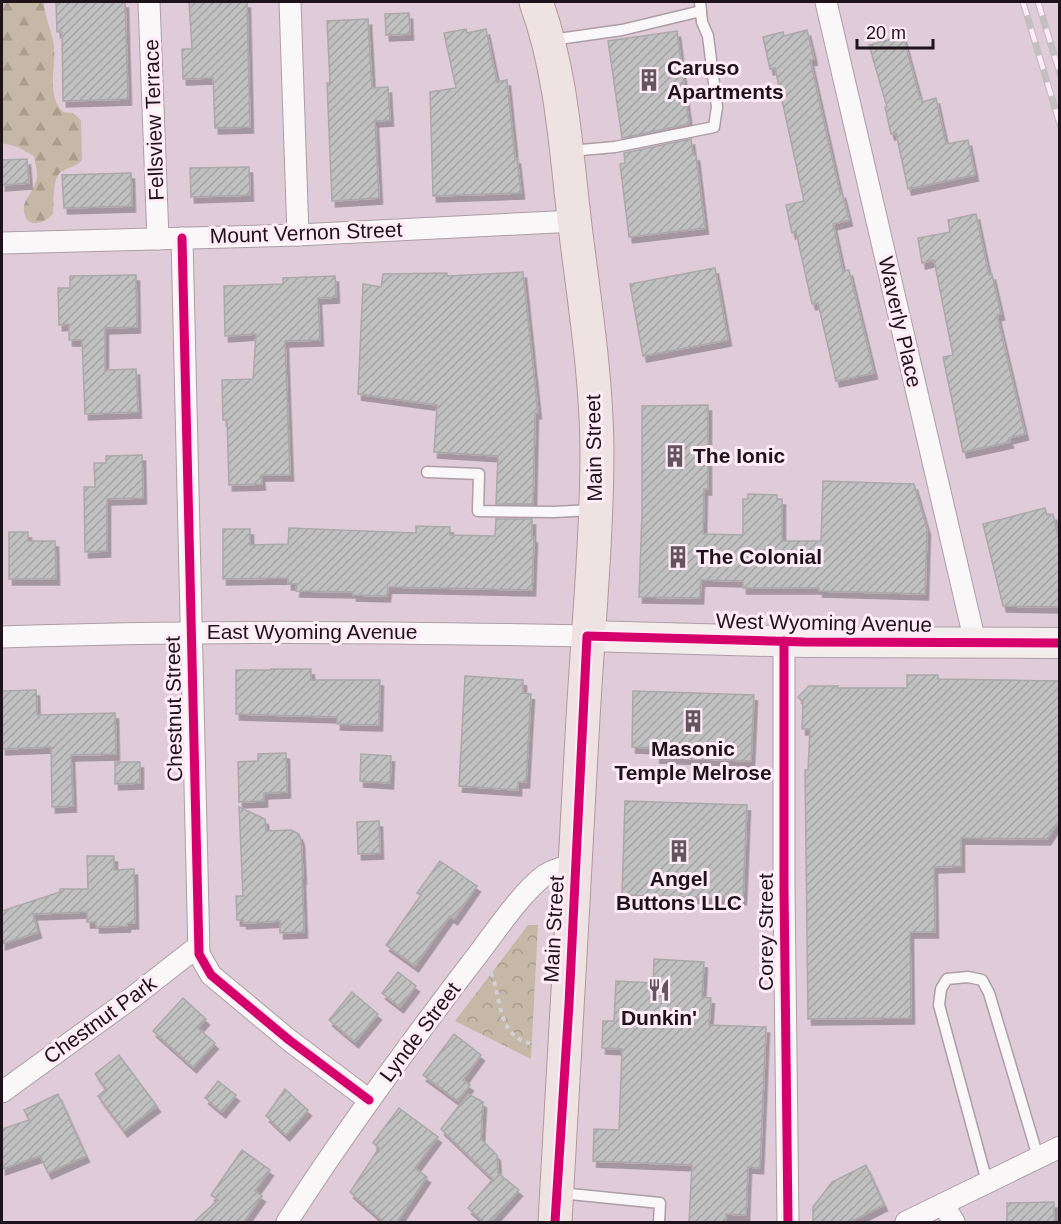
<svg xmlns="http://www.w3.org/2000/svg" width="1061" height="1224" viewBox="0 0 1061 1224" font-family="Helvetica,sans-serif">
<defs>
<pattern id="forest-firs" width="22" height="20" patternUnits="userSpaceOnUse" patternTransform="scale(1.5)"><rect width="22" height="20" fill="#c5b8a6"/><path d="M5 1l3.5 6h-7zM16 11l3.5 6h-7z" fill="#a99d8e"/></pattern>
<pattern id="park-crowns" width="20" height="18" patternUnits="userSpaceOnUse" patternTransform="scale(1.5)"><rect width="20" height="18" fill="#c5b8a6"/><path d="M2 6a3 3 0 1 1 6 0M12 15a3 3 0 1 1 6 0" fill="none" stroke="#a99d8e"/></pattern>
<pattern id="building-hatch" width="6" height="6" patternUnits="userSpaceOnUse" patternTransform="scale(1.5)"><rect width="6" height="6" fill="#c1c0c1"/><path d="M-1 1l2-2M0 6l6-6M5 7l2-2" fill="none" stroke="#a5a4a5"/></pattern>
<filter id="shadow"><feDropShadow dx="3.5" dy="6" stdDeviation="0" flood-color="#0004"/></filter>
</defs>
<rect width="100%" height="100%" fill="#e0ccd9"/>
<path fill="url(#forest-firs)" d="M2,2H44C44,17 53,32 54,48C56,70 46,94 63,112L73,113L81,120L82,160C73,169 70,166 61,172C52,178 54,202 53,214C45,223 26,230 24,211C22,199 37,189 37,176C37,169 35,162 34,156L18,147L2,143Z"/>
<polygon fill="url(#park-crowns)" points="528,925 538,925 531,1059 455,1021"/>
<g fill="url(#building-hatch)" stroke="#aba8aa" stroke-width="1.5" filter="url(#shadow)">
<polygon points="56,2 125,2 128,99 63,101 62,32 57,32"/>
<polygon points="189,2 247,2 250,127 215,128 213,78 183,79 182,49 192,49"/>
<polygon points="409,13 410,34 386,35 385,14"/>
<polygon points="368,19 372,88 388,87 390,120 375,121 379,198 332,201 327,83 330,83 327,21"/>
<polygon points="466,29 467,33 486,29 497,82 507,80 515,158 517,158 521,193 433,196 430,92 456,88 444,33"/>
<polygon points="807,30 814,59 810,60 840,193 842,192 849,220 833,224 843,271 849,270 874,373 836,381 818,303 812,304 796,232 792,233 786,205 804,201 775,68 770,69 763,37 783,32 784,36"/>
<polygon points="677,31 689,124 622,138 608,41"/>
<polygon points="903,36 920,99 922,98 922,102 936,98 946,144 968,140 975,175 908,189 896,133 891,134 885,107 887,107 869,45"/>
<polygon points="691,139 693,155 696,155 705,228 629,237 620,164 625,163 624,153"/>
<polygon points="27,159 29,183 2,185 2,160"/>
<polygon points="249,167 250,195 191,197 190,168"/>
<polygon points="131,173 132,206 64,208 62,175"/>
<polygon points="976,214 989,275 992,274 1001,314 997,315 1025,434 1009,438 1010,442 963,452 943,357 953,355 934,260 922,263 918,238 950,232 948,220"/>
<polygon points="715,268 728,340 643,356 630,284"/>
<polygon points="523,272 538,413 535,413 533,504 496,504 498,456 434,452 437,405 358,394 363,284 381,287 383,274 447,273 447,276"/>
<polygon points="136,275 137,327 105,328 105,370 136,369 138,412 85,414 82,340 69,340 69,324 59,325 58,288 70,288 70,276"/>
<polygon points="335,276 336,297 318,298 320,340 285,341 290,475 261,475 262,484 229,485 227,420 223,420 222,380 253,379 256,334 225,336 224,286 283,284 283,278"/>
<polygon points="708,405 708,489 704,489 703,534 743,535 743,499 748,499 748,494 777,495 777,499 782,499 782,541 821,541 823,481 914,484 927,529 925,594 819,591 819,588 743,588 743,581 701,580 700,598 639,597 642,513 642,406"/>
<polygon points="142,455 143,498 107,499 107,551 85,552 84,487 95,487 94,463 106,463 106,456"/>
<polygon points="1045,508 1047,515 1053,514 1059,540 1059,607 1003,606 983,524"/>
<polygon points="496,519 532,519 532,537 534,537 532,590 388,587 387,596 353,595 353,592 296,591 297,584 288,584 288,578 223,579 223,529 250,529 250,545 288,544 289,528 416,533 416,526 450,527 450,535 495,536"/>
<polygon points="9,532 28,532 28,541 55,541 56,579 9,579"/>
<polygon points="271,669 311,669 311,680 380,680 379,725 337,724 337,717 236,714 236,670 271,670"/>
<polygon points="907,675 938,675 938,679 1059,681 1059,821 1047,839 961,838 961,866 934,867 935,932 910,932 911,1018 808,1019 805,770 808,770 810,729 802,729 803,702 798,697 809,686 838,686 837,688 907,688"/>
<polygon points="465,676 523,680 523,693 531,694 526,782 518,782 518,790 459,786"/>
<polygon points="36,690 37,715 115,713 116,754 71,755 73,806 52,807 51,747 2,749 2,691"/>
<polygon points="633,691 754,695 751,761 656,757 657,748 632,747"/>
<polygon points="286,753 287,792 264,793 264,801 239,802 238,762 258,761 258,754"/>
<polygon points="361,754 391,756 390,783 360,781"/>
<polygon points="115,762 140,762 140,783 115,784"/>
<polygon points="625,801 747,805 743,899 622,895"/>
<polygon points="239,807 265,819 266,831 291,830 299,834 301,840 303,878 302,878 304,932 280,933 280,921 243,923 243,920 237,920 236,896 243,896"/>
<polygon points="379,821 380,853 358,854 357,822"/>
<polygon points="87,856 114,856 114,870 134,869 135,923 127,923 127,926 96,927 96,922 87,922 87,912 33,914 38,932 2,944 2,911 60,892 60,889 88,889"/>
<polygon points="440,861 477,886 454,919 450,916 415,966 386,945 421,895 417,893"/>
<polygon points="654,959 704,962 702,997 711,998 709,1025 766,1027 760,1168 748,1167 746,1215 726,1214 726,1222 689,1222 692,1165 593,1161 594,1129 619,1130 622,1049 602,1048 603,1021 614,1021 616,981 653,983"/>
<polygon points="398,972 416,986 400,1007 382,993"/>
<polygon points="352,992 378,1014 355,1042 329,1020"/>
<polygon points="183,998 206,1019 198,1028 215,1043 193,1067 153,1031"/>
<polygon points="454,1034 481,1055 463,1080 470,1085 458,1101 423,1075"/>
<polygon points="119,1055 157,1106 124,1131 98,1096 106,1089 95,1074"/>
<polygon points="218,1081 236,1095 222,1112 205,1098"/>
<polygon points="285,1089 308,1110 286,1135 266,1116"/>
<polygon points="58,1094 86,1156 48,1173 40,1156 2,1169 2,1129 29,1120 24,1110"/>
<polygon points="468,1094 483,1102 481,1139 497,1155 498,1173 519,1190 491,1222 484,1222 468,1208 493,1179 441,1129"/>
<polygon points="399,1108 438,1137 415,1168 427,1177 397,1222 384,1222 350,1192 379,1148 373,1143"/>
<polygon points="242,1150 270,1170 255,1191 262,1196 244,1222 194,1222 218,1200 211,1195"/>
<polygon points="866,1165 884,1205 850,1222 813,1222 813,1207 832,1182"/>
<polygon points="1054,1202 1054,1222 1007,1222 1007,1203"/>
</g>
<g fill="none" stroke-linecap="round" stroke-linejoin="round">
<g stroke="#ac9da6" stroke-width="13">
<g id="service">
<polyline points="551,40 622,30 701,11"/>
<polyline points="570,151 615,147 714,127 717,107 708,36 702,22 700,2"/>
<polyline points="427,472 479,474 478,511 554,512 592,510"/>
<polyline points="987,1182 939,1005 941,989 947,979 968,977 982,980 989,993 1038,1157"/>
<polyline points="560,1193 660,1203 659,1222"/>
</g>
</g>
<g stroke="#ac9da6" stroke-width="23">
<g id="minor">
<polyline points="149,2 158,239"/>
<polyline points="290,2 298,235"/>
<polyline points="826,2 975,642"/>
<polyline points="182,238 199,954 211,975 289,1040 369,1100"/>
<polyline points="2,243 298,235 575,221"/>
<path d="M2,637C197,630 392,632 587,636"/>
<polyline points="784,641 784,887 788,1222"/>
<polyline points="2,1092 133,997 197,947"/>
<polyline points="943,1204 954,1222"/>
<path d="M287,1222C343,1134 405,1050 469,966C490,940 519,894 545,875C554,869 565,867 575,865"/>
<polyline points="906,1222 1060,1147"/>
</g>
</g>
<g stroke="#ac9da6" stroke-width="32">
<polyline id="secondary" points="587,636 805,642 1060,643"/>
</g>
<g stroke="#b19898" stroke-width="35">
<path id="primary" d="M536,2C562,73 566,151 575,226C584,299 596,373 597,447C597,543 587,640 582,736C573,898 565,1060 555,1222"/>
</g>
<path stroke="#d4cfd2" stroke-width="4" stroke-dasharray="4.5 4.5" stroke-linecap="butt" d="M491,973C503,1002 496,1041 539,1045"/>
<use href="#service" stroke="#faf7f9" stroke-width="10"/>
<use href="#minor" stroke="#faf7f9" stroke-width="21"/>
<use href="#secondary" stroke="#f4eded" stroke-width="30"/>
<use href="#primary" stroke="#eee3e2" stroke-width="33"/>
<g stroke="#c4bfc2" stroke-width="7">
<g id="rail">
<polyline points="1023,2 1060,125"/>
<polyline points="1038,2 1060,74"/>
</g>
</g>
<use href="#rail" stroke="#feebf6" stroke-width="4.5" stroke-dasharray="14" stroke-linecap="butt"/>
<g stroke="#feebf6" stroke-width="13">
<g id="cycleway">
<polyline points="182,238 199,954 211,975 289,1040 369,1100"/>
<polyline points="784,641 784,887 788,1222"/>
<polyline points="555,1222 569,1004 587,636 805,642 1060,643"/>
</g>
</g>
<use href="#cycleway" stroke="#d6006c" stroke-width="9"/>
</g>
<defs>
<g id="building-bare" transform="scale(1.8)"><path d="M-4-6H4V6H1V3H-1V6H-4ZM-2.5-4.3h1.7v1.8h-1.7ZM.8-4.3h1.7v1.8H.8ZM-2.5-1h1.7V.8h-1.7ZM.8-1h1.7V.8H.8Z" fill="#63545e" stroke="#feebf6" stroke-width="2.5" paint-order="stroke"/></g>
<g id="restaurant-bare" transform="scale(1.8)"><path d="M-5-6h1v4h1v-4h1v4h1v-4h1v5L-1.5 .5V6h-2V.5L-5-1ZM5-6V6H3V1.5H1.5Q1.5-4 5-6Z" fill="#63545e" stroke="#feebf6" stroke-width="2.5" paint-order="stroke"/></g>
</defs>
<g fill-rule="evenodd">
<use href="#building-bare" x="649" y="80"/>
<use href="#building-bare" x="675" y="456"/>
<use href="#building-bare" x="678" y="557"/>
<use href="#building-bare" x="693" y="721"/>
<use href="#building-bare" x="679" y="851"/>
<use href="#restaurant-bare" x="659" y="990"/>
</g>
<g text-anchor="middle" stroke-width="6" stroke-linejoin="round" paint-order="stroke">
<g font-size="21" font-weight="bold" fill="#1f131b" stroke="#feebf6" text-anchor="start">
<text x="667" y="75">Caruso<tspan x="667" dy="24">Apartments</tspan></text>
<text x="693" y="463">The Ionic</text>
<text x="696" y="564">The Colonial</text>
<text x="693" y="756" text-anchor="middle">Masonic<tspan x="693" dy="24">Temple Melrose</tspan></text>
<text x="679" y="886" text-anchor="middle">Angel<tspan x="679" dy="24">Buttons LLC</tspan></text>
<text x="659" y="1025" text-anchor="middle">Dunkin'</text>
</g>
<g font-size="21" fill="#1f131b" stroke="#feebf6">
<text transform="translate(154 120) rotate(-92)" y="7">Fellsview Terrace</text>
<text transform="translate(306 233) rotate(-2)" y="7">Mount Vernon Street</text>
<text transform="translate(900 322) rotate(77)" y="7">Waverly Place</text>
<text transform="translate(594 448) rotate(-91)" y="7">Main Street</text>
<text transform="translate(824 623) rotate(1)" y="7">West Wyoming Avenue</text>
<text x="312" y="639">East Wyoming Avenue</text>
<text transform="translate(174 709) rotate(-91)" y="7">Chestnut Street</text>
<text transform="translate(554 929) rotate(-87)" y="7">Main Street</text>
<text transform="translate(766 932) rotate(-90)" y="7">Corey Street</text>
<text transform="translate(100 1020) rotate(-36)" y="7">Chestnut Park</text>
<text transform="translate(420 1032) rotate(-53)" y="7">Lynde Street</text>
</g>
</g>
<rect width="1061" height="1224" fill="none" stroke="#1f131b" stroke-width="6"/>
<path d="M857 39v9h76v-9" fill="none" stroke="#1f131b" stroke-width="3"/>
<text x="866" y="39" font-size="18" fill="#1f131b" stroke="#feebf6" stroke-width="4.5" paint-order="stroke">20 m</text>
</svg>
